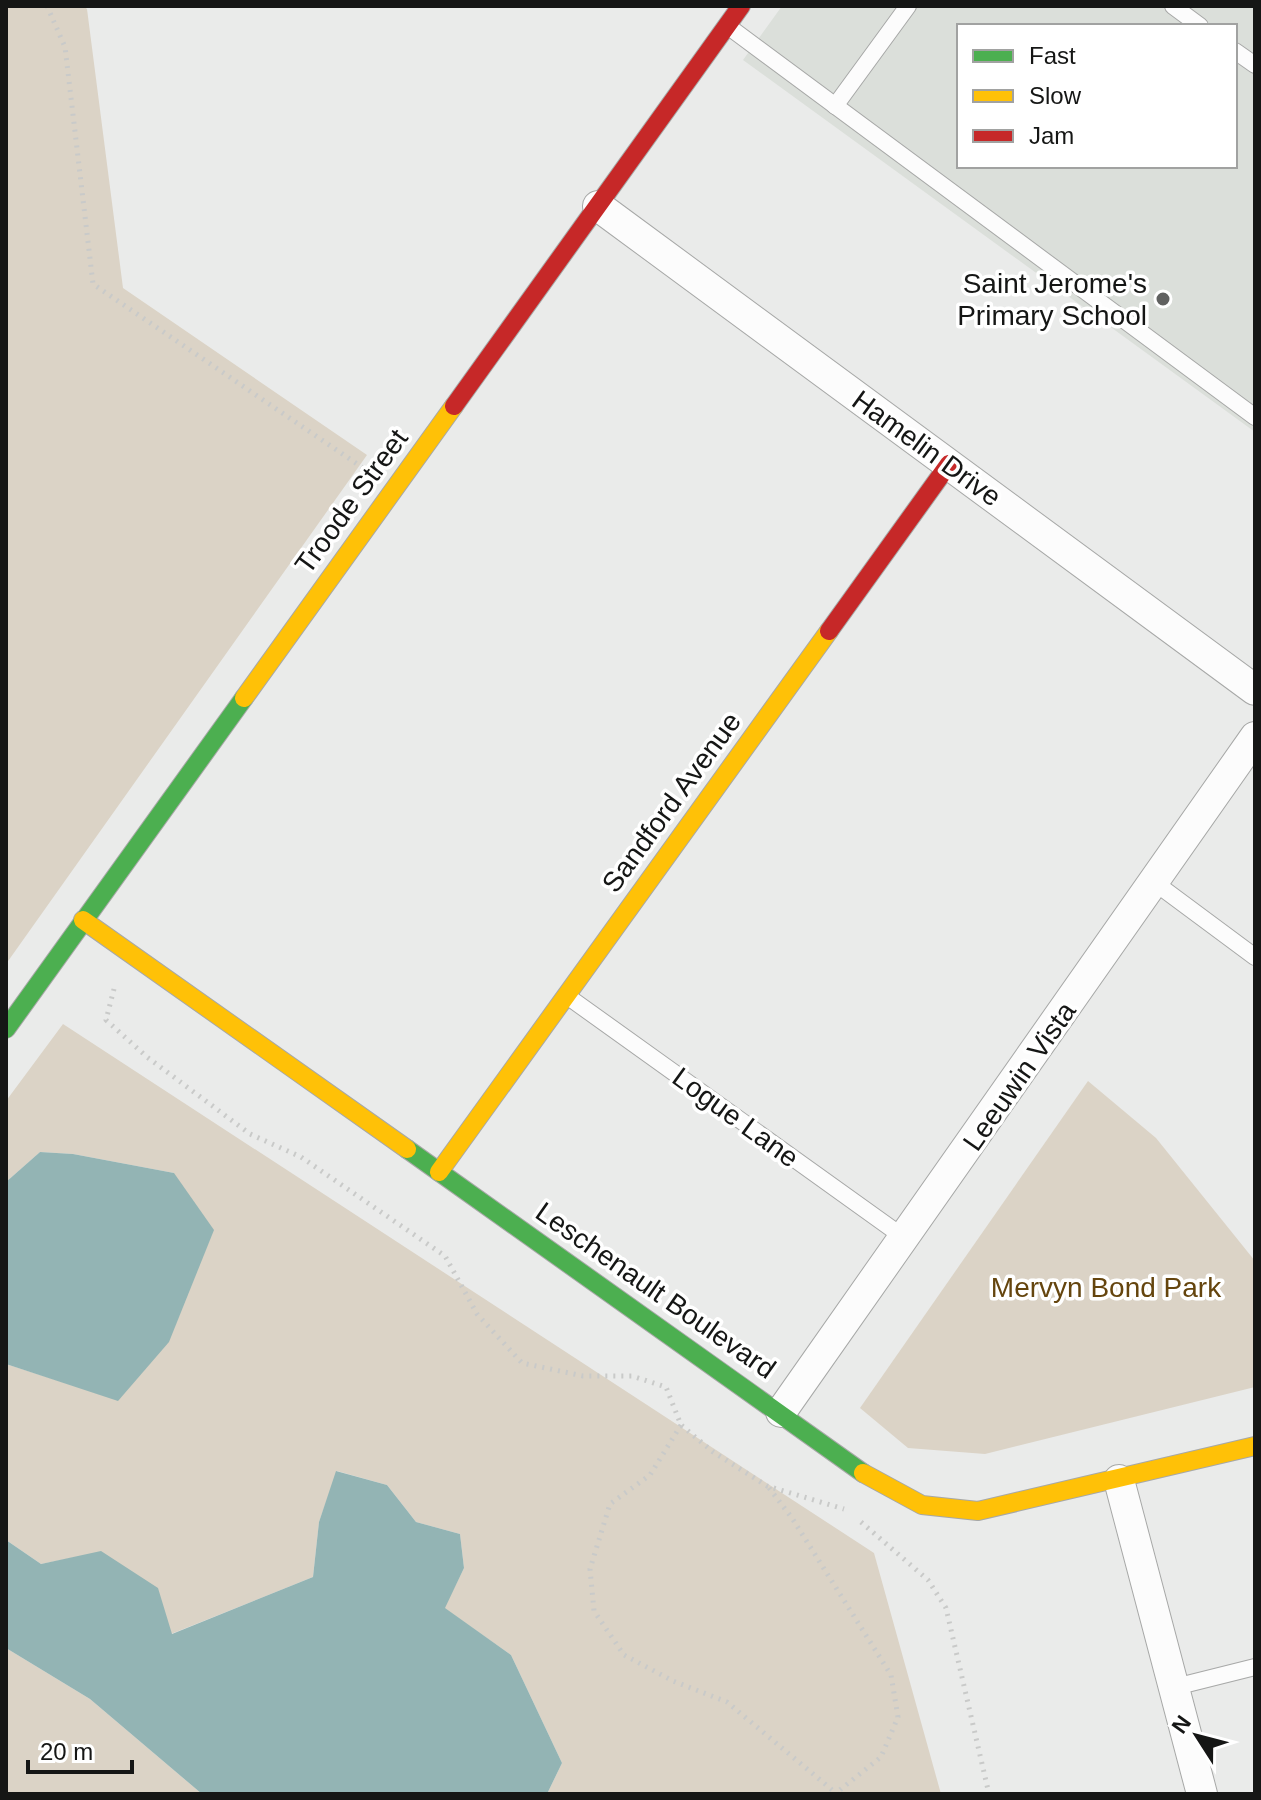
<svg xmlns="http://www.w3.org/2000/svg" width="1261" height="1800" viewBox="0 0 1261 1800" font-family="Arial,sans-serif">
<rect width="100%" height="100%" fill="#eaebea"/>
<path fill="#dbdfda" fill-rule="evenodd" d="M782,6H1255V432L743,60ZM959,26H1235V166H959Z"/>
<g fill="#dbd3c6">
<polygon points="6,6 84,6 87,9 123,288 367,455 6,964"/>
<polygon points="63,1024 874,1553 941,1794 547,1794 562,1763 511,1655 444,1608 464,1568 460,1534 416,1522 387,1485 337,1471 319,1522 313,1577 171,1634 101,1552 41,1564 6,1540 6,1364 118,1400 174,1173 73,1154 40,1152 6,1182 6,1101"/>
<polygon points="1088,1081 1156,1138 1255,1261 1255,1387 985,1454 908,1448 860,1408"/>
<polygon points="6,1648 90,1699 202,1794 6,1794"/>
</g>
<g fill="#93b4b4">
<polygon points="40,1152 73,1154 174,1173 214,1230 169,1342 118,1401 6,1364 6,1182"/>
<polygon points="336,1471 387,1485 416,1522 460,1534 464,1568 445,1608 511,1655 562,1763 547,1794 202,1794 90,1699 6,1648 6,1540 41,1564 101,1551 158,1588 172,1634 313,1577 319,1522"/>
</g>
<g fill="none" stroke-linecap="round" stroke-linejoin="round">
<g stroke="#a7a8a7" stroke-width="18">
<g id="lane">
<polyline points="1173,6 1200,26"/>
<polyline points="729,27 1255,417"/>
<polyline points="1235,51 1255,65"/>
<polyline points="835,106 908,6"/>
<polyline points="1154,882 1255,957"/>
<polyline points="567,996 906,1239"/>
<polyline points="1175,1687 1255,1667"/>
</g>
</g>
<g stroke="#a7a8a7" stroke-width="32">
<g id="street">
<polyline points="598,206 1255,690"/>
<polyline points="781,1412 1255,737"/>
<polyline points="1119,1480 1202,1794"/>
</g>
</g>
<g stroke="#a7a8a7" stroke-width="20">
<g id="fast">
<polyline points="6,1029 244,698"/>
<polyline points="407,1149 863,1473"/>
</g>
</g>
<g stroke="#a7a8a7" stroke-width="20">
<g id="slow">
<polyline points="244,698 454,406"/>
<polyline points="83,920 407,1149"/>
<polyline points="439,1172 829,631"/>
<polyline points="863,1473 922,1505 978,1511 1255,1446"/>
</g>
</g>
<g stroke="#a7a8a7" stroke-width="20">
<g id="jam">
<polyline points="454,406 741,6"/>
<polyline points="829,631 949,464"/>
</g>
</g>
<g stroke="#c9cac9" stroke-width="5" stroke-dasharray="2 6" stroke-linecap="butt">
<polyline points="47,6 65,47 93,284 363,468"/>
<polyline points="114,989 106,1020 147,1057 250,1134 301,1157 445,1256 477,1314 522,1363 583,1376 632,1376 666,1387 681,1425 713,1452 767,1486 844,1509"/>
<polyline points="681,1425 650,1475 610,1504 590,1569 594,1611 624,1655 673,1681 727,1702 837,1794"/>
<polyline points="769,1488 792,1518 891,1675 898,1717 881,1757 836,1793"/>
<polyline points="861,1522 928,1580 946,1608 989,1794"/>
</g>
<use href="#lane" stroke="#fcfcfc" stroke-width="16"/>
<use href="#street" stroke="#fcfcfc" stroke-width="30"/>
<use href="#fast" stroke="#4caf50" stroke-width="18"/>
<use href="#slow" stroke="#ffc107" stroke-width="18"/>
<use href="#jam" stroke="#c62828" stroke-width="18"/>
</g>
<circle fill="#606160" stroke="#fff" stroke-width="3" cx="1163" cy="299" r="8"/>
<g text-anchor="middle" stroke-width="7" stroke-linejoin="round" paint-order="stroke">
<g font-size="28" fill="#151615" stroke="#fff" text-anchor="end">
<text x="1147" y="293">Saint Jerome's<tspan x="1147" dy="32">Primary School</tspan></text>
</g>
<g font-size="28" fill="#151615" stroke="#fff">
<text transform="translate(927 448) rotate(36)" y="10">Hamelin Drive</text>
<text transform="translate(351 501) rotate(-54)" y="10">Troode Street</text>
<text transform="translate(671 802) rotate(-54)" y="10">Sandford Avenue</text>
<text transform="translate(1019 1076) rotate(-55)" y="10">Leeuwin Vista</text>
<text transform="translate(736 1117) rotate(36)" y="10">Logue Lane</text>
<text transform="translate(656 1290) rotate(35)" y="10">Leschenault Boulevard</text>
</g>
<g font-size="28" fill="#65450e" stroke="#fff">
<text x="1106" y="1297">Mervyn Bond Park</text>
</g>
</g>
<rect width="1261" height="1800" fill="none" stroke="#151615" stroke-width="16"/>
<rect x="957" y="24" width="280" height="144" fill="#ffffff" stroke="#a1a2a1" stroke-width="2"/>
<rect x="973" y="50" width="40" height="12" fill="#4caf50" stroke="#a1a2a1" stroke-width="2"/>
<text x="1029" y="64" font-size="24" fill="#151615">Fast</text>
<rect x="973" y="90" width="40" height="12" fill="#ffc107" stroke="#a1a2a1" stroke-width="2"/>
<text x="1029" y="104" font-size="24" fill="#151615">Slow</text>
<rect x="973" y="130" width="40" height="12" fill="#c62828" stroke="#a1a2a1" stroke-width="2"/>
<text x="1029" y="144" font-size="24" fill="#151615">Jam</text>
<g transform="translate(1197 1736) rotate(306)" stroke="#ffffff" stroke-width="6" paint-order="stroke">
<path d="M0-6L14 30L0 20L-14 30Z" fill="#151615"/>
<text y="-12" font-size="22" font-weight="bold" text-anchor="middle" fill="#151615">N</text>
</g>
<path d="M28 1760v12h104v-12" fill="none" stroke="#151615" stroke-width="4"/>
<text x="40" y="1760" font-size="24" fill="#151615" stroke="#ffffff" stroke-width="6" paint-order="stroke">20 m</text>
</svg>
